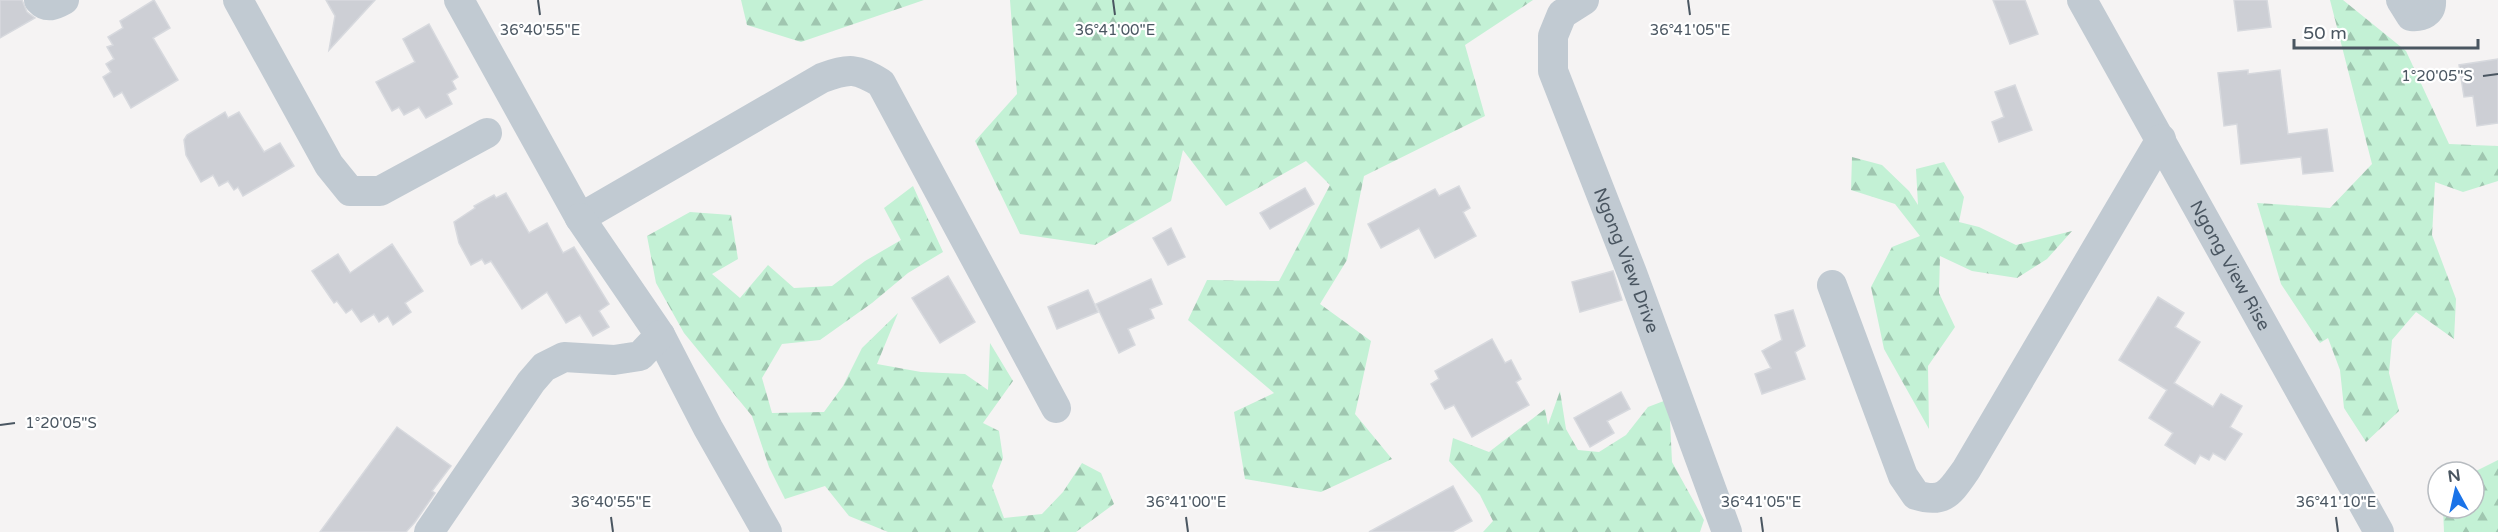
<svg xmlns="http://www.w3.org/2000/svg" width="2498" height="532" viewBox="0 0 2498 532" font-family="'Varela Round',sans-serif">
<defs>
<pattern id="forest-firs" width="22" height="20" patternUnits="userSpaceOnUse" patternTransform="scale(1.5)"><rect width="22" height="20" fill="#c3f1d5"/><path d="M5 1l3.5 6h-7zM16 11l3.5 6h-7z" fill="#a0c6b0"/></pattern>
</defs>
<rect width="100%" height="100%" fill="#f5f3f3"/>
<g fill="url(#forest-firs)">
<polygon points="741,0 924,0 801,42 747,25"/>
<polygon points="1010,0 1533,0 1465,45 1485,116 1364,176 1347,260 1320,304 1371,341 1355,414 1392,459 1321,492 1245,479 1234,412 1274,393 1188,320 1207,280 1279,281 1330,185 1306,161 1226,206 1183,150 1171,201 1095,245 1020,234 975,141 1017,94"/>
<polygon points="2330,0 2343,0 2406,51 2449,144 2498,146 2498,181 2463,192 2435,182 2432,235 2456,299 2454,339 2416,312 2392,340 2389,373 2399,411 2366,442 2344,408 2340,370 2328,338 2320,343 2281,284 2257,203 2330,208 2372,164"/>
<polygon points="1852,157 1882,165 1909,191 1918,205 1916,169 1944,162 1964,197 1959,222 1979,227 2016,245 2072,231 2047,259 2017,278 1972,271 1940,256 1939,293 1955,327 1928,366 1929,429 1884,349 1871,287 1892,247 1920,236 1895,204 1851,190"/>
<polygon points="913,186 943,252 908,273 872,303 820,340 782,344 762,378 772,413 824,412 843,386 862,348 898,313 877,364 921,372 965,374 988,390 990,343 1013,381 983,423 999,431 1003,458 992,486 1004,518 1042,514 1063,492 1082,463 1101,473 1114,504 1076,532 888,532 849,516 825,486 785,499 769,467 752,416 684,333 656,283 647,236 690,212 731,215 738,259 712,274 740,298 768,265 794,288 832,286 865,261 901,240 884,208"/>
<polygon points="1560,391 1566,429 1578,450 1599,452 1626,435 1648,407 1669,399 1672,462 1704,520 1700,532 1483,532 1493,521 1480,495 1449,461 1453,438 1489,452 1545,409 1548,425"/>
<polygon points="2498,460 2498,532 2444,532 2443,508 2474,508 2474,472"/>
</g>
<g fill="#cdcfd5" stroke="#d7d9de" stroke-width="1.5">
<polygon points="0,0 22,0 27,12 35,18 0,38"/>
<polygon points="154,0 170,28 153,38 178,80 131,108 122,92 114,97 103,77 111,72 106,64 114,59 107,47 113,45 108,37 123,28 120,21"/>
<polygon points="326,0 375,0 329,50 335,16"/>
<polygon points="1993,0 2025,0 2038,34 2010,44"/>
<polygon points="2234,0 2267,0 2271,27 2238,31"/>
<polygon points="429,24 458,77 452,81 456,89 447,94 452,104 426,118 419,107 404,115 399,107 392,111 376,82 415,62 403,39"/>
<polygon points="2498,59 2498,123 2477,126 2473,96 2464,97 2459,65"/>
<polygon points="2248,70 2248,74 2280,70 2288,134 2327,129 2333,171 2303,174 2301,157 2241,164 2237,124 2224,126 2218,73"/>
<polygon points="2015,85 2032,130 1999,142 1992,122 2004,117 1995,92"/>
<polygon points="225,112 228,118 239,112 264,152 280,143 294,166 243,196 238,187 234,190 228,181 219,186 213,175 201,182 186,155 184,140 187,135"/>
<polygon points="1459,186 1470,208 1463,212 1476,236 1435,258 1419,228 1381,248 1368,224 1435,189 1439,196"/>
<polygon points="1305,188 1314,204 1270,229 1260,213"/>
<polygon points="506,193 529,233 547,223 563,253 574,247 609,304 599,311 609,327 593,336 580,315 566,323 547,292 522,309 491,261 485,264 482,259 471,265 459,243 454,222 475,208 474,206 494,195 496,198"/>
<polygon points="1171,228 1185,257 1168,265 1153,238"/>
<polygon points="392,244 423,291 405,303 411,312 393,325 388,316 379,322 374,314 361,322 352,309 346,313 337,301 334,303 312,271 338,254 350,273"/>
<polygon points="1613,271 1622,300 1580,312 1572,282"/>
<polygon points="948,276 975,322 940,343 912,298"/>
<polygon points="1151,279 1162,304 1150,309 1154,318 1128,329 1135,345 1119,353 1096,304"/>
<polygon points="1088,290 1098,312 1057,329 1048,307"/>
<polygon points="2158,297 2184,313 2175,327 2200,342 2174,383 2213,407 2221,394 2242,406 2230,427 2242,434 2225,460 2213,453 2209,460 2200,455 2195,464 2165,445 2173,433 2149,418 2167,390 2119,360"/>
<polygon points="1793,310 1805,346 1795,352 1805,379 1762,394 1755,374 1771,368 1762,351 1782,340 1775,315"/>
<polygon points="1492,339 1505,363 1511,360 1521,379 1516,382 1529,405 1472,437 1454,405 1445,409 1431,384 1439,379 1435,371"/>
<polygon points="1621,392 1630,409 1607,421 1614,433 1590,447 1574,418"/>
<polygon points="397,427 451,466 432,491 435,493 415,522 406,532 320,532"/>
<polygon points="1453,486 1472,521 1452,532 1369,532"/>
</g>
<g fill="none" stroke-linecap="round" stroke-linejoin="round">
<g stroke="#c1cad2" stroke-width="30">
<path d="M39,0C47,9 55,5 64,0"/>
<polyline points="238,0 329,165 350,191 380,191 487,133"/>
<path d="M459,0L580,218L822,78C850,68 856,68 881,83L1056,408"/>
<path id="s1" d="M1584,0L1562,14L1553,36V71L1632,273L1727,532"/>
<path id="s2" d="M2082,0L2379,532"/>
<path d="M2401,0L2411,16C2422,17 2432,13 2431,0"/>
<polyline points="580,218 660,335 708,428 767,532"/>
<path d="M1832,285L1903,476L1916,495C1945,504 1950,492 1966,470L2161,139"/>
<polyline points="429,532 531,382 544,367 564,357 614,360 640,356 660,335"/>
</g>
</g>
<path fill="none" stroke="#4a5661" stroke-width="2" d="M538,0L540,15M1113,0L1115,15M1688,0L1690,15M2483,76L2498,74M0,425L15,423M611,517L613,532M1186,517L1188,532M1761,517L1763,532M2336,517L2338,532"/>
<g text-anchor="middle" stroke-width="4.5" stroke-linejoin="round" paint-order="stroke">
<g font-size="18" fill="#4a5661" stroke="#fff">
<text dy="6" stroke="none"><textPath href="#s1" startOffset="288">Ngong View Drive</textPath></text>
<text dy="6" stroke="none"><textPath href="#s2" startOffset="304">Ngong View Rise</textPath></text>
</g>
</g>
<g font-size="15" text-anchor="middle" fill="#4a5661" stroke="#fff" stroke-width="4.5" stroke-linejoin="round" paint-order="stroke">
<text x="540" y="35">36°40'55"E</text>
<text x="1115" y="35">36°41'00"E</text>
<text x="1690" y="35">36°41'05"E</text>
<text x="2437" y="81">1°20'05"S</text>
<text x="61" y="428">1°20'05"S</text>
<text x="611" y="507">36°40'55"E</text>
<text x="1186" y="507">36°41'00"E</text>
<text x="1761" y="507">36°41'05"E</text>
<text x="2336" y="507">36°41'10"E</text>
</g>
<g transform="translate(2456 490) rotate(352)"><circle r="28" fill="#ffffff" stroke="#b7bbc0" stroke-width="1.5"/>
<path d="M0-4.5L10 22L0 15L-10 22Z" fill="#1a73e8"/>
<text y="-9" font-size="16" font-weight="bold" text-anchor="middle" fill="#4a5661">N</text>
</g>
<path d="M2294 39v9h184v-9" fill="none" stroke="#4a5661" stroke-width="3"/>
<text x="2303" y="39" font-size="18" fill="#4a5661" stroke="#ffffff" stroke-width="4.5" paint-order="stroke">50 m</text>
</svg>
